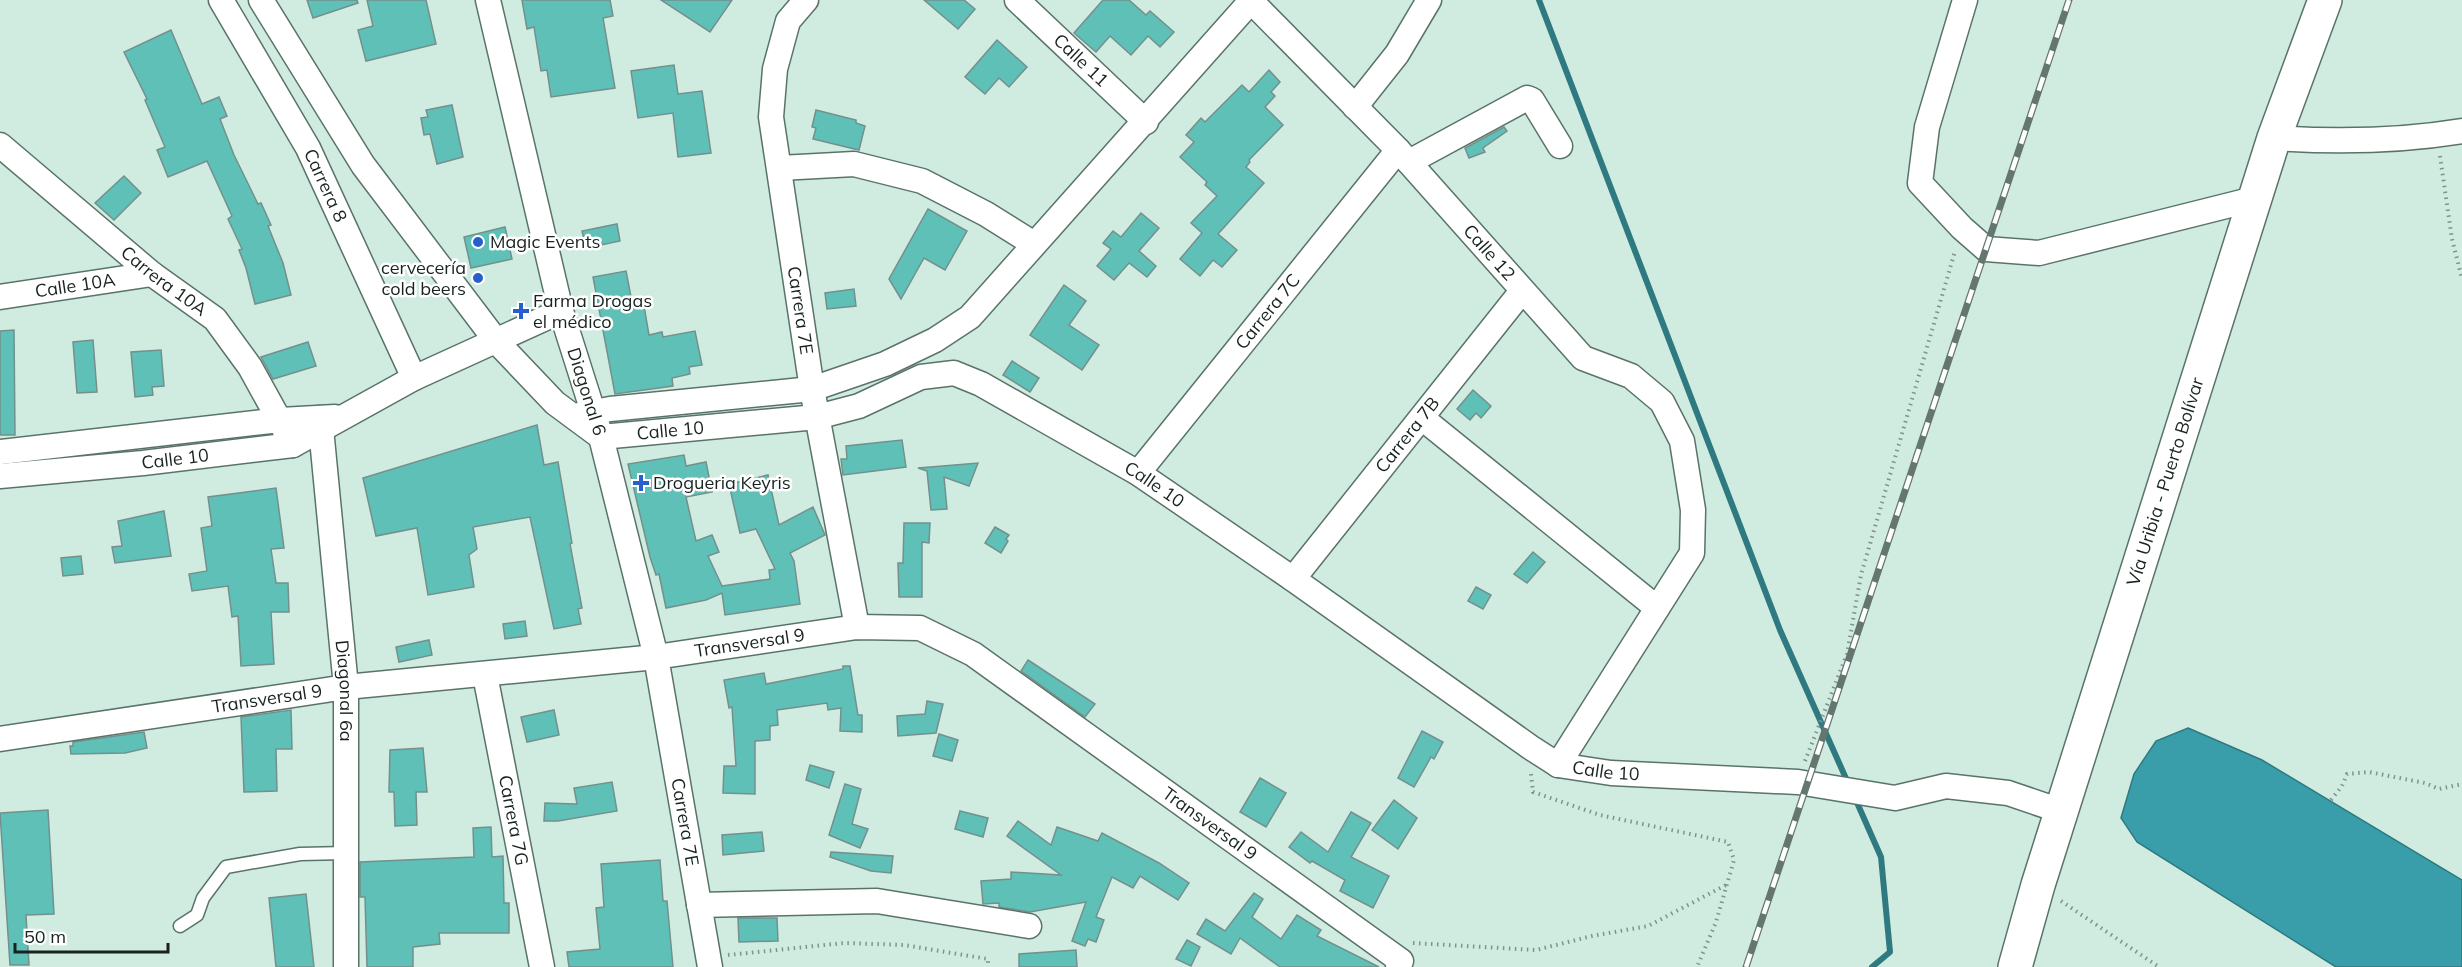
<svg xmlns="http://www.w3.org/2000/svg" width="2462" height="967" viewBox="0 0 2462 967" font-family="Mulish,sans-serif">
<rect width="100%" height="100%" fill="#d0ece1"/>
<polygon fill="#399eaa" stroke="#2f7980" stroke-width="1.5" points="2188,728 2262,760 2462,880 2462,967 2336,967 2137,842 2121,818 2134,774 2156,741"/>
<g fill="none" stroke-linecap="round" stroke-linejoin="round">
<g stroke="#2f7980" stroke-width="6">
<polyline points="1539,0 1780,630 1848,783"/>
<polyline points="1855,798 1881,857 1890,952 1872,967"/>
</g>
</g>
<g fill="#5fc0b8" stroke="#73908d" stroke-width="1.5">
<polygon points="307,0 357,0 358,3 313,18"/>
<polygon points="367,0 426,0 436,44 366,61 358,30 373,26"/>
<polygon points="522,0 610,0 613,16 603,18 615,88 551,97 547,70 541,71 534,27 527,29"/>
<polygon points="661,0 732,0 710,32"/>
<polygon points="924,0 964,0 975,9 958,29"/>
<polygon points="1103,0 1129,0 1146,15 1150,11 1174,32 1160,47 1148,36 1131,55 1110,36 1096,52 1074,33"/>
<polygon points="171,30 202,104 219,97 227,116 220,119 234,155 258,204 261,203 271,225 268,226 283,263 291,295 255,304 246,268 239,250 242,249 228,219 232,216 207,161 168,177 157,150 165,147 145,100 147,99 124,52"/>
<polygon points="997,40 1027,67 1009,87 999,78 985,94 965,77"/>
<polygon points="674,65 678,94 702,91 711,153 678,157 673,113 638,118 631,71"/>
<polygon points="1269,70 1280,82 1271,92 1275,96 1265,107 1283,125 1249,160 1250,162 1246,167 1264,183 1218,234 1237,250 1222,267 1213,260 1200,276 1180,259 1202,233 1191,223 1217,196 1205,185 1207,182 1180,157 1194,142 1186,135 1201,118 1205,122 1242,85 1249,92"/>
<polygon points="452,105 463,157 437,164 430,134 424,135 421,118 428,117 426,110"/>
<polygon points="816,110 856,120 856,123 865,126 859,150 813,139 816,128 812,127"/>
<polygon points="1504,127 1507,131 1483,148 1485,152 1469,158 1465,148"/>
<polygon points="124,176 141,193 114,220 95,203"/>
<polygon points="928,209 967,231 945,270 924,258 901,299 889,279"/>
<polygon points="1141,213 1159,228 1139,251 1156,266 1147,277 1129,263 1114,280 1097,266 1111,249 1103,243 1113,231 1121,237"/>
<polygon points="617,224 620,241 586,248 582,231"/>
<polygon points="505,227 512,259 471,268 464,237"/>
<polygon points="626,271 632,302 643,300 649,335 662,332 663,337 695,331 702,365 689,367 690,374 672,378 673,386 615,394 593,277"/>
<polygon points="1064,285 1086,301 1069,325 1099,345 1082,370 1030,335"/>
<polygon points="854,289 856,306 827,309 825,293"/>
<polygon points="14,330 15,435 0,435 0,331"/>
<polygon points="93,340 97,392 77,393 73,342"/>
<polygon points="308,342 316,366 273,379 261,357"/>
<polygon points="161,350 164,386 152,387 153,395 135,397 131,352"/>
<polygon points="1012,361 1039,378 1030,392 1003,375"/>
<polygon points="1473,390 1491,406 1481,418 1476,413 1470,420 1457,409"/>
<polygon points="537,425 544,465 558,462 572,543 570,544 582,608 578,609 581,624 554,629 530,517 473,527 477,549 469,555 474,587 428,595 417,528 376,536 363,478"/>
<polygon points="902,440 906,467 843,475 841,459 847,459 846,446"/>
<polygon points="684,455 686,466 706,462 712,492 686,497 696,541 712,535 719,552 708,556 722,586 770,579 769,570 775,569 756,529 740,533 729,484 768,475 779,525 813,507 825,535 790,553 794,561 800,604 725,615 722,593 706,600 666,608 659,574 656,575 650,557 628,464"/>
<polygon points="978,463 969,486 944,477 947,509 931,510 927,471 918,468"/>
<polygon points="276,488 284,548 271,549 276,583 288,583 289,612 271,612 274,664 241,666 238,616 232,617 228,586 192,591 189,574 207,571 201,528 212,526 208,497"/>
<polygon points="164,511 171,556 115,563 112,547 122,546 118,521"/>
<polygon points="904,523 930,523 929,543 922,542 922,597 899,597 898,563 903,563"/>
<polygon points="995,527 1009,535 1006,539 1008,541 1001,553 985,543"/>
<polygon points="1533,552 1545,562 1527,583 1514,574"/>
<polygon points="81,556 83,574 63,576 61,558"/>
<polygon points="1476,587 1491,595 1483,609 1468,601"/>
<polygon points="525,621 527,636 505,639 503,624"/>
<polygon points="429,640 432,655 399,662 396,647"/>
<polygon points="1028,660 1095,704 1085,717 1021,671"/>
<polygon points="843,666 850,666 858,715 862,715 862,732 840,731 841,708 828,710 827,703 777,710 778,725 770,726 770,740 755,741 755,794 723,793 724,766 736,766 732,707 729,708 724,680 764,673 766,684 843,669"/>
<polygon points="927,701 943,704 936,733 898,736 897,716 925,714"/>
<polygon points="291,710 292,749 276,749 277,791 244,792 241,717"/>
<polygon points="554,710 559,735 527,742 521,717"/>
<polygon points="1422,731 1443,742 1434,759 1431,757 1414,787 1398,778"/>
<polygon points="144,732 147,748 125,753 71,754 70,746 73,746 73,742"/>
<polygon points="939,734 958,740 952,761 933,756"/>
<polygon points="423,748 427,792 416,792 417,825 395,826 394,792 389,792 390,750"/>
<polygon points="810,765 834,772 829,788 806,780"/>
<polygon points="1260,778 1286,793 1266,827 1240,812"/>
<polygon points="612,782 617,811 558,821 544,821 545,803 577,804 574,788"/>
<polygon points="845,784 861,789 852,824 868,829 860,848 829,835"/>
<polygon points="1394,800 1417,818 1398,849 1372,830"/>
<polygon points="48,810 54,914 26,915 29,965 10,965 0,813"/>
<polygon points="960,811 988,818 983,837 955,829"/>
<polygon points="1351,812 1371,823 1351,857 1389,876 1373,908 1340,891 1345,880 1312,861 1310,863 1289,847 1301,832 1328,852"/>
<polygon points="1018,821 1051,845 1057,827 1098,841 1102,833 1159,863 1189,883 1178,900 1140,876 1133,888 1112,877 1096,917 1104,920 1096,942 1088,939 1085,946 1072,941 1086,902 1030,912 999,907 999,903 983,904 981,881 1011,879 1011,872 1061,875 1007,836"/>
<polygon points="491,827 492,857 503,856 504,903 509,903 509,933 439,933 440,944 413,947 413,967 367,967 365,897 360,897 360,862 474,857 473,828"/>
<polygon points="762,832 764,851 723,855 722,835"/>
<polygon points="831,852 893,856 891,873 871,871 830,857"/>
<polygon points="660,860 663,901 667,901 673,967 569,967 567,952 600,949 596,908 604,907 601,864"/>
<polygon points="1254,893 1263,899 1252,917 1281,939 1297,915 1321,930 1317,936 1379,967 1280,967 1240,938 1231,954 1197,934 1206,919 1225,931"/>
<polygon points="306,894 314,967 276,967 269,898"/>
<polygon points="738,918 777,918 778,941 739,942"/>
<polygon points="1187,940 1200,947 1191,966 1176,959"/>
<polygon points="1076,950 1077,967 1019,967 1019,954"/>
</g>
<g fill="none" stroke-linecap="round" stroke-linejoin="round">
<g stroke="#5a7369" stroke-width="15">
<polyline id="lane" points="180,926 197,915 203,898 226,867 300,854 346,853"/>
</g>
<g stroke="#5a7369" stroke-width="27">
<g id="street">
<path id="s1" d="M221,0L308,148L414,378"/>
<path id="s2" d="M261,0L363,165L497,342L555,403L601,437L817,417L859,406L921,377L954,373L981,384L1138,473L1293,579L1530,747L1558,765L1611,773L1798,782L1895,798L1946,786L2008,793L2061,811"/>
<path id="s3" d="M488,0L561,311L601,437L656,657L710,967"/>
<path id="s4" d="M806,0L788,21L775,69L771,117L812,389L857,627"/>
<path id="s5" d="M1017,0L1146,122"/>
<path id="s6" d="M1250,0L1398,150L1583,358L1631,376L1662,402L1682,441L1693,510L1692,553L1558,765"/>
<polyline points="1965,0 1927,127 1920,183 1962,228 1986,249 2039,253 2254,199"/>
<polyline points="1355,107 1397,54 1429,0"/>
<path d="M2274,138C2335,142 2401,141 2462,131"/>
<path id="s7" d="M0,145L152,274L215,319L250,367L293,445"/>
<polyline points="1409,162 1527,98 1532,100 1560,146"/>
<polyline points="780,168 854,164 922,181 986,214 1034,244"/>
<path id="s8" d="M0,297L152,274"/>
<polyline points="579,415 610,409 812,389 885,364 935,340 970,317 1251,1"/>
<path id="s9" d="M320,418L346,687V967"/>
<polyline points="1422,418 1657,608"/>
<polyline points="0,452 280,420 335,417"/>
<path id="s10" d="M1138,473L1398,150"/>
<path id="s11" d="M0,476L143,463L293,445L414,378L561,311"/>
<path id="s12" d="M1293,579L1522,291"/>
<path id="s13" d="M485,675L542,967"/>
<path id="s14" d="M0,739L346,687L656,657L857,627L920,628L973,654L1401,961L1398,967"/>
<polyline points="699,905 877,901 1029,926"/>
</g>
</g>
<g stroke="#5a7369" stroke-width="36">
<g id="secondary">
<path id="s15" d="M2015,967L2038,885L2274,138L2325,0"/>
</g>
</g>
<g stroke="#7f938b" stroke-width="4" stroke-dasharray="1.5 4.5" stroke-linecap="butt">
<polyline points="2440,156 2452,239 2462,279"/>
<polyline points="1805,761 1847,654 1861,575 1955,251"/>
<polyline points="1531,774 1533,792 1600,815 1728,842 1734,860 1716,922 1697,967"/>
<polyline points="2331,800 2342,786 2347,774 2369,772 2425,783 2439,789 2462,784"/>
<polyline points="2061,901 2159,967"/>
<polyline points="1413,943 1536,950 1592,936 1648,926 1726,885"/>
<polyline points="728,955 844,943 904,945 988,959 988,967"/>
</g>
<use href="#lane" stroke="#fff" stroke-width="12"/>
<use href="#street" stroke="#fff" stroke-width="24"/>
<use href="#secondary" stroke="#fff" stroke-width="33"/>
<g stroke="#64766f" stroke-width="7">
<polyline id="rail" points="1746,967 2069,0"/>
</g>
<use href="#rail" stroke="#fff" stroke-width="4.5" stroke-dasharray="14" stroke-linecap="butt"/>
</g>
<g fill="#2760cd" stroke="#fff" stroke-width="2">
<circle cx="478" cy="242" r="6"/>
<circle cx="478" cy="278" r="6"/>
<path d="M518 302h6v6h6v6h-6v6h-6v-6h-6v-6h6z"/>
<path d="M638 474h6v6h6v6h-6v6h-6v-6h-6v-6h6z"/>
</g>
<g text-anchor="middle" stroke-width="5" stroke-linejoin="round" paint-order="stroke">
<g font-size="18" fill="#18231f" stroke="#fff">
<text dy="6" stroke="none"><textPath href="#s5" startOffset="88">Calle 11</textPath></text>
<text dy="6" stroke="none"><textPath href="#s1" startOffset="213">Carrera 8</textPath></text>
<text dy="6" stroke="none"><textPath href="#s6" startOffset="348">Calle 12</textPath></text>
<text dy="6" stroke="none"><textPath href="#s7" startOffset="213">Carrera 10A</textPath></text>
<text dy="6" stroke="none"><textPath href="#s8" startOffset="76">Calle 10A</textPath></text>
<text dy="6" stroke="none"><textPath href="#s4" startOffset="321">Carrera 7E</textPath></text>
<text dy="6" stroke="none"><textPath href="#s10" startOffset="207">Carrera 7C</textPath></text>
<text dy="6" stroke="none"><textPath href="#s3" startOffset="404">Diagonal 6</textPath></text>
<text dy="6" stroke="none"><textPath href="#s2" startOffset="627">Calle 10</textPath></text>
<text dy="6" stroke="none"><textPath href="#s12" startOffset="184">Carrera 7B</textPath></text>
<text dy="6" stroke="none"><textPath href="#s11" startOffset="176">Calle 10</textPath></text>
<text dy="6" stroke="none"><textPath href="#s15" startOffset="508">Vía Uribia - Puerto Bolívar</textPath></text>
<text dy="6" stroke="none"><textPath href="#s2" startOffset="1149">Calle 10</textPath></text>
<text dy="6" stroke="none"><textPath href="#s14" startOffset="756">Transversal 9</textPath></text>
<text dy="6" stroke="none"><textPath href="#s9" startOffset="274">Diagonal 6a</textPath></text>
<text dy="6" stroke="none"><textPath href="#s14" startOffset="270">Transversal 9</textPath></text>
<text dy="6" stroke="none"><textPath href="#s2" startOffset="1689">Calle 10</textPath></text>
<text dy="6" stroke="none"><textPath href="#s13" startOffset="148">Carrera 7G</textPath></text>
<text dy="6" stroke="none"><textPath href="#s3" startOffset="846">Carrera 7E</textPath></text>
<text dy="6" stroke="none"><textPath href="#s14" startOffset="1278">Transversal 9</textPath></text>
</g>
<g font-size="18" fill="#18231f" stroke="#fff" text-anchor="start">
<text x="490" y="248">Magic Events</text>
<text x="466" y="274" text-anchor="end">cervecería<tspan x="466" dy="21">cold beers</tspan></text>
<text x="533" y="307">Farma Drogas<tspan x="533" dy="21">el médico</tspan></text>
<text x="653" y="489">Drogueria Keyris</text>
</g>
</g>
<path d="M15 943v9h153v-9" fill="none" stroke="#18231f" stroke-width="3"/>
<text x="24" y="943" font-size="18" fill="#18231f" stroke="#ffffff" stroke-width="4.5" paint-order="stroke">50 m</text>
</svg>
